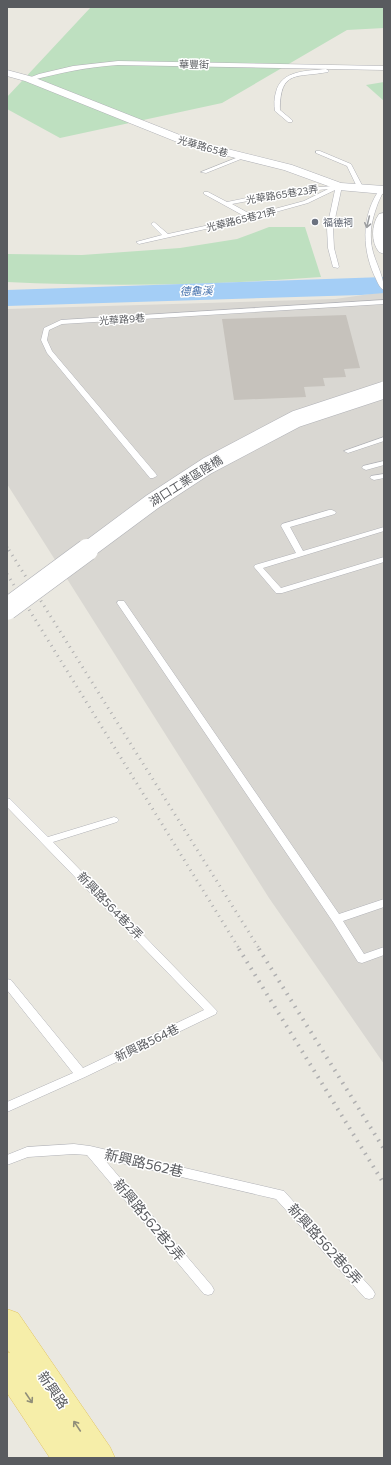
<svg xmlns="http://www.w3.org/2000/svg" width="391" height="1465" viewBox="0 0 391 1465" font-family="Commissioner,'Noto Sans TC',sans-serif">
<rect width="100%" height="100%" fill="#eae8e0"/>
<polygon fill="#d9d7d2" points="384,292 384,1064 269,898 7,484 7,309 335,299"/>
<g fill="#bee0c0">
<polygon points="91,7 384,7 384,28 347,30 222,103 60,138 7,109 7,97"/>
<polygon points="384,82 384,101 366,85"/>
<path d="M269,227H305L321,277C216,285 112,287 7,282V254L82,255L180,248L237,239Z"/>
</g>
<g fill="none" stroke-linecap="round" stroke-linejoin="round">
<polygon fill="#a4cef6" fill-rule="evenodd" points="384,277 384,293 361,295 7,306 7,290"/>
</g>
<polygon fill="#c6c2bc" points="346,315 360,368 344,369 346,377 323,378 325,386 304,387 306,397 234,400 222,319"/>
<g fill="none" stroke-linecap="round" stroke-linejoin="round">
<g stroke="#b1b2b7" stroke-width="1">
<g id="service">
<path d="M118,61L384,66V70L118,65C87,67 59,73 29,81L26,79L39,74L73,66Z"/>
<path d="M326,69L329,71L328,72C297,78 280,69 280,110L292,120V122H288L275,111C274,105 274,98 276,92C281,70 307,71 326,69Z"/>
<polygon points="316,151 320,151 351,164 364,189 363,190 358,189 347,166 316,153"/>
<polygon points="241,156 246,157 206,173 201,172"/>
<path d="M339,184L342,186L333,228L334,248L339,267L338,268L333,267L328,248L327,228L335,190L308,203L250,219L139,244L136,242L162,235L151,224L154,222L168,234L246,217L204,194V192H208L227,202L291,189L334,186ZM328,189L304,201L252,215L232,204L291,193Z"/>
<path d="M384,185C384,192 381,196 378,203C374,214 370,226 371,239C371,257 384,273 384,290C379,288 377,280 374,275C361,245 362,212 382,186Z"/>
<polygon points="384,300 384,304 62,324 49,330 47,340 52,351 156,474 157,476 153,478 150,478 47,353 41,340 44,328 61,320"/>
<polygon points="384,437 384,441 348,453 344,451"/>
<polygon points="384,461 384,465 366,470 362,468 363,466"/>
<polygon points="384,474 384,478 374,480 370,478 371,476"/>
<polygon points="329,510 332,510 336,512 335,514 290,527 303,551 384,527 384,531 263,568 281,588 384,557 384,562 282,593 276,593 254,567 255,565 296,553 281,526 282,524"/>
<polygon points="118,601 124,601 339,914 384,899 384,907 343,921 364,954 384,947 384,955 362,963 358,962 333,922 117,603"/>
<polygon points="7,798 10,799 48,837 114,817 117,818 119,820 117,822 53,842 217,1011 216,1014 85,1077 7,1112 7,1102 73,1073 7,990 7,979 11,980 83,1068 204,1010 7,807"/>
<polygon points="74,1144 90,1146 284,1191 373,1290 375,1294 373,1298 369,1299 365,1298 276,1199 104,1159 212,1286 214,1290 212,1294 208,1295 204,1294 87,1155 74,1154 28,1157 7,1165 7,1155 27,1147"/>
</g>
</g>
<g stroke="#b1b2b7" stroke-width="1">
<polygon id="minor" points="7,70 33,77 195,141 292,165 341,183 384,186 384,194 339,190 284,170 187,146 25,81 7,76"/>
</g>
<g stroke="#b1b2b7" stroke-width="1">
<path id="tertiary" d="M384,213V254L379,252C371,242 371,225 379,214Z"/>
</g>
<g stroke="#e3c561" stroke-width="1">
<polygon id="primary" points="7,1309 18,1313 110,1447 115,1458 50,1458 7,1393 7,1352 10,1353 7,1349"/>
</g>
<use href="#service" fill="#fff" fill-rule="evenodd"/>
<use href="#minor" fill="#fff" fill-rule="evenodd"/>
<use href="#tertiary" fill="#fff" fill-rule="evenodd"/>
<use href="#primary" fill="#f6eea9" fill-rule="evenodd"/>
<polyline stroke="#afafb0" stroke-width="2.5" stroke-dasharray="1 4" stroke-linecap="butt" points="7,547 9,551"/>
<g stroke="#afafb0" stroke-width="3" stroke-dasharray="1 5" stroke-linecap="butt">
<polyline points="9,550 260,950"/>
<polyline points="7,574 240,950"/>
</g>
<g stroke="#afafb0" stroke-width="4" stroke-dasharray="1.5 6" stroke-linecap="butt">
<polyline points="239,949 384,1184"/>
<polyline points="259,949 384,1149"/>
</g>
<g stroke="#b1b2b7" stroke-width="18" stroke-linecap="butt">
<polyline id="tertiary-bridge-far1" points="86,551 152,502 207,466 296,419 384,390"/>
</g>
<g stroke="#b1b2b7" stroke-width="23" stroke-linecap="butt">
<polyline id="tertiary-bridge" points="7,609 87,550"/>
</g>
<use href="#tertiary-bridge-far1" stroke="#fff" stroke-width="17"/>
<use href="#tertiary-bridge" stroke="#fff" stroke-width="22"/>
</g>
<defs><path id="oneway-shaft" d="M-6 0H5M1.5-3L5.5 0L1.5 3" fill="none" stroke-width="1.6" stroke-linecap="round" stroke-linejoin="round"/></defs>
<use stroke="#9b9d9f" href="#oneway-shaft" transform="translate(368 222) rotate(103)"/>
<g stroke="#908e79">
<use href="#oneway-shaft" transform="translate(29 1398) rotate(56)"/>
<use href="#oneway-shaft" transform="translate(77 1426) rotate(-124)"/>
</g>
<circle fill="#6b7280" stroke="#fff" stroke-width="1.5" cx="315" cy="222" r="4"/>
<g text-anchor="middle" stroke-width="3" stroke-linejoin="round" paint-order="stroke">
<g font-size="10" fill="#595b5f" stroke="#fff">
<text transform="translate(194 64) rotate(1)" y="4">華豐街</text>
<text transform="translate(203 146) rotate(16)" y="4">光華路65巷</text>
<text transform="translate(282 194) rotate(-9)" y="4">光華路65巷23弄</text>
<text transform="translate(241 219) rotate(-14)" y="4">光華路65巷21弄</text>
<text transform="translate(122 319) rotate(-4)" y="4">光華路9巷</text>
</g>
<g font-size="10" fill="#5b616d" stroke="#fff" text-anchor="start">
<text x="323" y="226">福德祠</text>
</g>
<g font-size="11" font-style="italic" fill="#4874ae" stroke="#fff">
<text transform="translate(196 291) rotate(-2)" y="4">德龜溪</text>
</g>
<g font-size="12" fill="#595b5f" stroke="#fff">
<text transform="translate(186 481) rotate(-32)" y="4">湖口工業區陸橋</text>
<text transform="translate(110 906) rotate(46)" y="4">新興路564巷2弄</text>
<text transform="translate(147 1043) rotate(-26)" y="4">新興路564巷</text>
</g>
<g font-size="14" fill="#595b5f" stroke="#fff">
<text transform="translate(144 1163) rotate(13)" y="5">新興路562巷</text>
<text transform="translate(149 1220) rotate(50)" y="5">新興路562巷2弄</text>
<text transform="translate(325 1244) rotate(48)" y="5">新興路562巷6弄</text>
<text transform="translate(53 1390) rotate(56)" y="5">新興路</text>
</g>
</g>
<rect width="391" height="1465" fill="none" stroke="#595b5f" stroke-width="16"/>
</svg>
